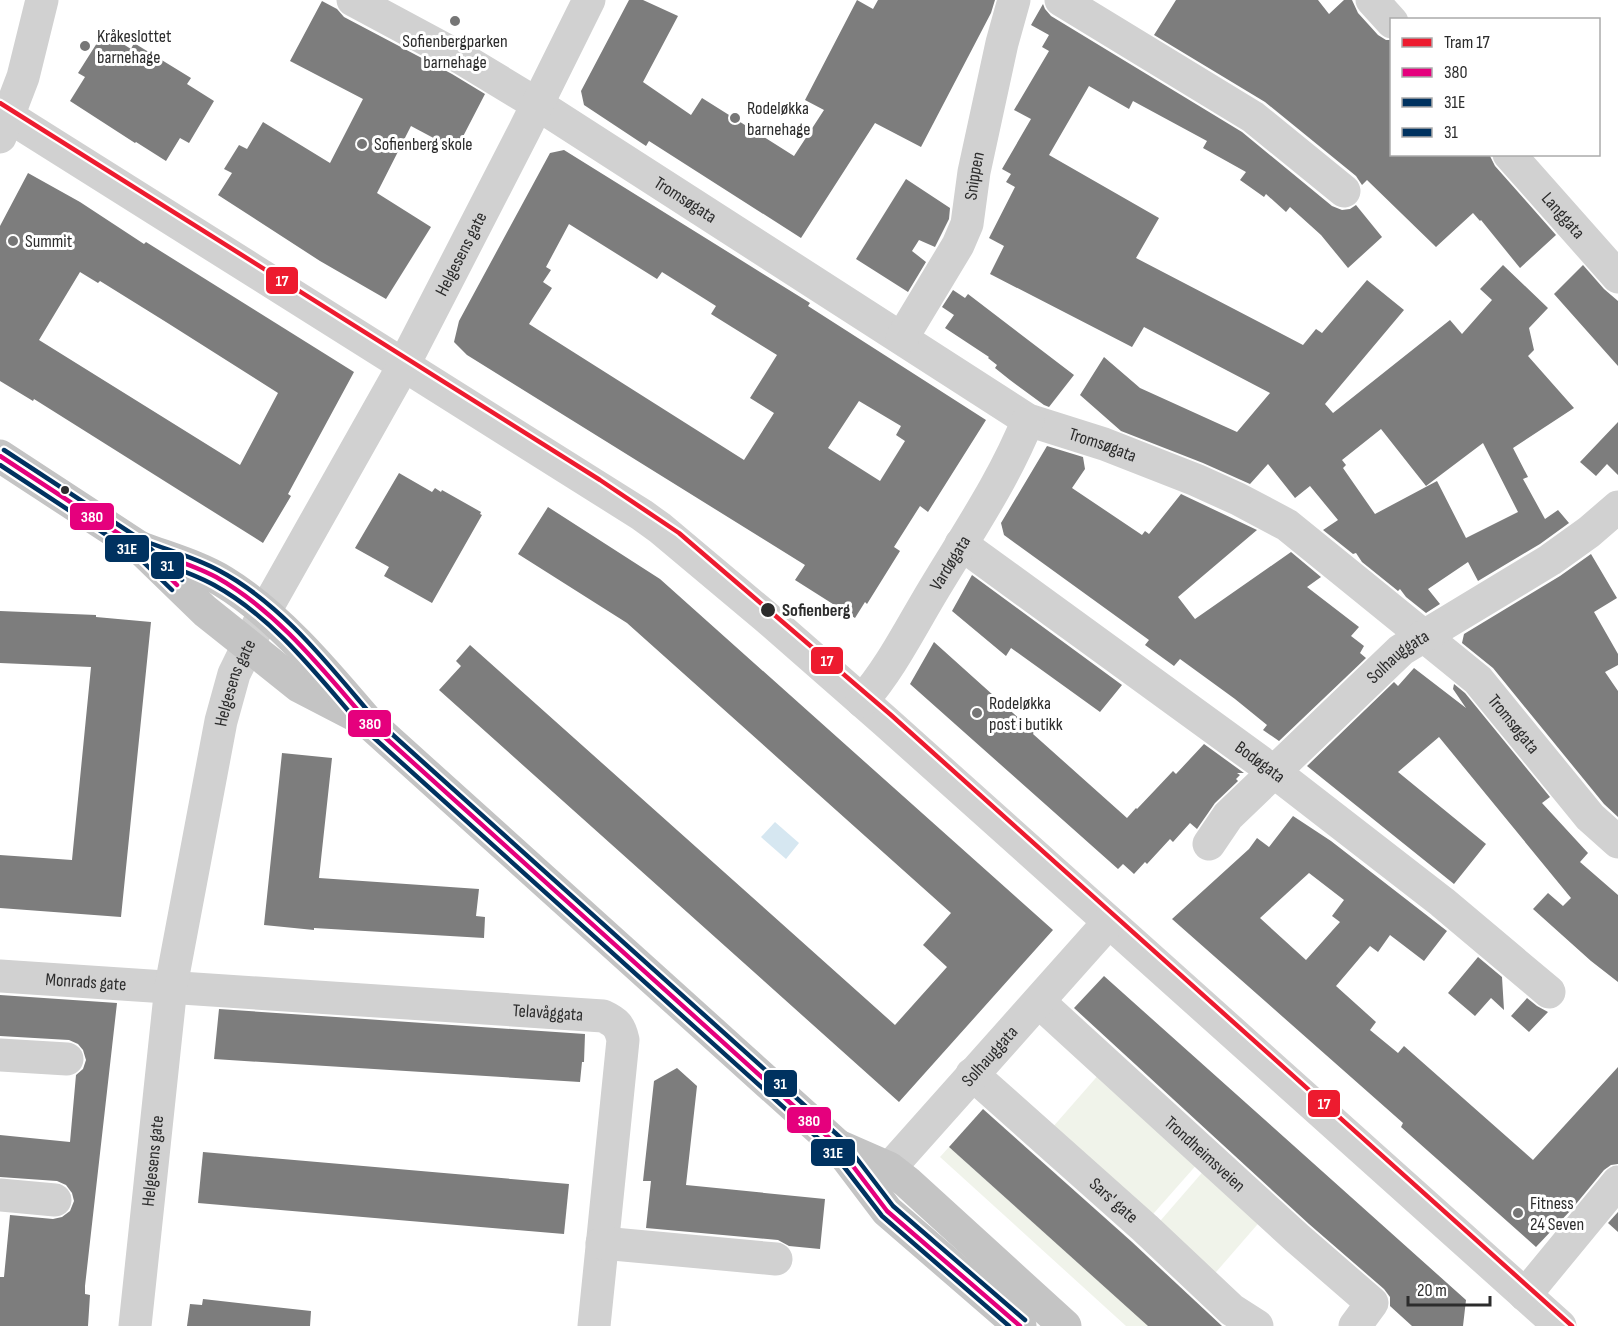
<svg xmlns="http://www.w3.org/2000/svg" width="1618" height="1326" viewBox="0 0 1618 1326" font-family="'Sofia Sans Condensed',sans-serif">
<rect width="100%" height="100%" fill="#fff"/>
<g fill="#f0f3ea">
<polygon points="1101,1072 1199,1162 1146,1222 1052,1128"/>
<polygon points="949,1147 1149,1326 1126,1326 940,1157"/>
<polygon points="1207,1167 1263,1218 1210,1279 1155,1227"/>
</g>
<polygon fill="#d6e7f1" points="775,822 799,843 786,859 761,837"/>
<g fill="#7d7d7d" fill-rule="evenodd">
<polygon points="629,0 643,0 678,16 643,82 691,115 702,98 794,156 824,110 805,100 857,0 873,9 878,0 995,0 991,13 921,147 875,123 801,238 649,141 646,146 584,105 581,91"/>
<polygon points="1176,0 1318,0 1329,14 1344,0 1352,0 1358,13 1378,35 1386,40 1392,40 1392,154 1489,154 1495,166 1556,235 1520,268 1481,220 1480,221 1473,213 1436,247 1367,180 1362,185 1356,176 1265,102 1154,35"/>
<polygon points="322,1 337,9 344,17 452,74 485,94 456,150 411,126 377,193 431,227 386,299 320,261 218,195 232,173 224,169 239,145 247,149 263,122 330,163 363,99 290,61"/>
<path d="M1043,4L1045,9L1051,16L1242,132L1332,206L1342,210L1350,209L1356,205L1382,237L1348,268L1321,235L1290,207L1286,212L1266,194L1264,197L1240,180L1246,172L1203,148L1207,141L1133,101L1129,109L1089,86L1049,155L1159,218L1136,258L1303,345L1316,329L1322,333L1367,280L1404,310L1325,404L1333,413L1450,320L1462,334L1492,300L1480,289L1503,265L1548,308L1529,328L1534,350L1528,356L1574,408L1513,448L1528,477L1523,479L1545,519L1558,510L1569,523L1540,544L1478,581L1468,562L1428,589L1440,604L1426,613L1406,597L1400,589L1398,591L1362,562L1356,553L1353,554L1323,530L1338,520L1310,486L1295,498L1268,464L1250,484L1203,463L1121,431L1080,395L1104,357L1140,388L1237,432L1270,393L1144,327L1132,347L990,274L1004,246L989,238L1015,187L1006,182L1011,174L1002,169L1031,119L1014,110L1049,51L1042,47L1049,35L1031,25ZM1381,429L1426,486L1483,443L1518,512L1466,538L1437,481L1375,514L1343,468L1346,465L1342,460Z"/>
<polygon points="104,32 131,49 134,43 191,78 187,84 214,101 189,143 180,138 166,161 136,142 135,143 70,101 85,77 78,73"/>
<path d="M564,150L810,303L808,306L986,420L928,512L920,506L894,547L900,551L867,604L865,602L855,618L795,580L805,565L467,355L454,342L459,321L550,153ZM569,224L657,279L662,272L716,306L711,314L777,355L750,398L774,413L744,460L529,324L552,288L543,282L551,270L546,267ZM859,401L901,426L896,435L905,441L880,481L828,448Z"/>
<path d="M28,173L80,202L144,244L146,242L354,372L288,494L291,496L263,543L34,399L33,401L0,381V226ZM80,272L98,283L100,281L166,322L278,393L240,465L39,340Z"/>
<polygon points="906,179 950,208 949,219 935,247 919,240 912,251 926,262 908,292 856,259"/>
<polygon points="1583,265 1604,289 1618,301 1618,366 1554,294"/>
<polygon points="953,290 965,298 968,294 1074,375 1049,407 1044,405 1010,380 995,368 997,365 988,358 989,357 945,328 954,315 942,307"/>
<polygon points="1618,422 1618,475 1607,464 1596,476 1580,462"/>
<polygon points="1047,446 1083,457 1085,469 1072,488 1142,535 1145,531 1149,534 1181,494 1257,530 1178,597 1195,619 1291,552 1321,577 1307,587 1359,627 1351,636 1364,646 1360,653 1366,658 1279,741 1263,730 1267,725 1235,699 1180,659 1174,666 1145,645 1149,640 1004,535 1001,523"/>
<polygon points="399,473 432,492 435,488 441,492 442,490 481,512 480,514 482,515 432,603 384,576 389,567 355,548"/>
<polygon points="548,507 660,579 1053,930 899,1102 439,690 461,666 456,661 470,645 895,1025 947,967 923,945 951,913 627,623 518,554"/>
<polygon points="1591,554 1617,598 1594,612 1618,654 1618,665 1605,672 1618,691 1618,817 1604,804 1493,668 1462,643 1464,634 1560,576"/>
<polygon points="972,575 1122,685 1100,712 1011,648 1006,656 952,611"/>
<polygon points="0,611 96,615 96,617 151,622 121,917 0,908 0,855 72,860 91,667 0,663"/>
<polygon points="934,642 1034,732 1033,734 1127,818 1136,808 1137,809 1173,771 1176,774 1204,744 1244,773 1237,773 1240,775 1236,779 1238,781 1215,803 1197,829 1190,823 1173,842 1170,839 1147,864 1145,862 1134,874 1123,864 1118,869 910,684"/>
<polygon points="1414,668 1466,708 1453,689 1454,684 1465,693 1550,797 1542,803 1588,853 1580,862 1618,895 1618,982 1591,961 1533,909 1548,893 1563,906 1571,898 1439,737 1398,772 1486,844 1454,884 1307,766 1394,682 1398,686"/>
<polygon points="282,753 332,758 319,878 479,889 476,916 485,917 484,938 314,928 314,930 264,925"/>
<path d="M1293,816L1331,841L1447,931L1424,961L1390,935L1378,952L1370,946L1336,986L1376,1022L1370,1030L1398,1053L1404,1046L1533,1160L1618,1067V1164L1611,1165L1604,1170L1571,1210L1536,1247L1401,1127L1403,1123L1172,919L1249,849L1257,838L1269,847ZM1309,873L1344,900L1332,916L1340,922L1306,960L1260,918Z"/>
<polygon points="1478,957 1502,977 1504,1010 1491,998 1475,1016 1448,993"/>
<polygon points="1104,976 1466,1300 1463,1326 1412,1326 1390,1306 1390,1297 1384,1289 1309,1224 1074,1008"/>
<polygon points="0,995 117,1003 85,1286 85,1294 90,1295 88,1326 0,1326 0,1277 4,1277 10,1215 53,1219 62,1217 70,1211 74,1201 72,1193 66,1185 57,1181 0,1177 0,1135 70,1142 76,1075 83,1069 86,1060 83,1050 78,1044 69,1040 0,1036"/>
<polygon points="1527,998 1537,1006 1548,1012 1529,1032 1511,1016"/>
<polygon points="219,1009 585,1034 584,1062 582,1062 580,1082 214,1059"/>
<polygon points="677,1068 697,1086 686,1185 825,1199 820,1249 789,1246 778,1240 646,1228 651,1181 643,1181 654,1081"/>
<polygon points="983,1109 1132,1242 1222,1326 1148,1326 949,1147"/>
<polygon points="203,1152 569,1184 564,1234 198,1203"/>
<polygon points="1618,1212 1618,1232 1608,1223"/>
<polygon points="203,1299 311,1311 310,1326 187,1326 190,1304 202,1305"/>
</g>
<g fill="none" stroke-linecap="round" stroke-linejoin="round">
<g stroke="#d1d1d1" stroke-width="33">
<path id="s1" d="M353,0L461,58L537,104L1028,420L1104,444L1196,480L1238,499L1287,525L1478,680L1590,817L1618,842"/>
<polyline points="1061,0 1253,117 1344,191"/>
<polyline points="1372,0 1392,22"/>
<polyline points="0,111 642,515 660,528 765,616 885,721 1560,1326"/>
<polyline points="0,137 23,77 42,0"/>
<path id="s2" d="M1509,154L1618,277"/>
<path id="s3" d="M902,338L958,245L967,224L974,172L1002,43L1014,0"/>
<path id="s4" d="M961,544L1273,771L1442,902L1549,992"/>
<path id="s5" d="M862,701C891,668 911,627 934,589C967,534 1004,480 1028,420"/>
<path id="s6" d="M1209,844L1228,816L1401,650L1550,560L1589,532L1618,507"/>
<path id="s7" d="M0,976L603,1016C616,1022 620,1026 623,1040L594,1326"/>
<path id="s8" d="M1039,1002L1297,1238L1372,1303L1355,1326"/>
<polyline points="0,1055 67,1059"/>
<path id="s9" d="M972,1074L1145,1228L1232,1310L1257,1326"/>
<path id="s10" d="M871,1189L1109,922"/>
<polyline points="0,1195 55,1200"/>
<polyline points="602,1243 776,1259"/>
<polyline points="1525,1295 1618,1182"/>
<path id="s11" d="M135,1326L171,986L221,721L234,674L264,613L401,370L524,131L589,0"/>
</g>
<g stroke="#c4c4c4" stroke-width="33">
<polyline points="0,456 139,547 205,611 299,686 353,714"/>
<path d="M139,547C167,558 198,566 224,582C278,615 327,674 368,722L837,1145L887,1211L1020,1326"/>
<polyline points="841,1147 889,1168 907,1182 1065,1326"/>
</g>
<g stroke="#fff" stroke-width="9">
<g id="bus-1">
<polyline points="0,456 139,547 177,585"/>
<path d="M139,547C165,557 192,564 216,577C277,611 323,670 368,722L837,1145L887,1211L1020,1326"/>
</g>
</g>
<g stroke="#fff" stroke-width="9">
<g id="bus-2">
<polyline points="0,465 134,553 172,590"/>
<path d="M136,554C162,564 189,571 214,585C274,618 318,676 363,728L831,1150L882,1216L1009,1326"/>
</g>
</g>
<g stroke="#fff" stroke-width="9">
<g id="bus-3">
<polyline points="4,450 143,541 182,580"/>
<path d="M142,540C167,550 194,557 218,570C281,603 328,664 373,717L842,1139L893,1206L1025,1320"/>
</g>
</g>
<use href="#bus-1" stroke="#e5007d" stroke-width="4.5"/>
<use href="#bus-2" stroke="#003260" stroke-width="4.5"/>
<use href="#bus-3" stroke="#003260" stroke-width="4.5"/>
<g stroke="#fff" stroke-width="9">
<polyline id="tram-1" points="0,103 600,480 679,533 891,715 1572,1326"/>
</g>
<use href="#tram-1" stroke="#ed1b2f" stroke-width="4.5"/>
</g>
<g fill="#767676" stroke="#fff" stroke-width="2">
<circle cx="455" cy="21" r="6"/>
<circle cx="85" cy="46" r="6"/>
<circle cx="735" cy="118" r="6"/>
<circle cx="362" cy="144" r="6"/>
<circle cx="13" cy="241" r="6"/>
<circle cx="977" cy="713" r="6"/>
<circle cx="1518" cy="1213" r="6"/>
</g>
<g fill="#2c2c2c" stroke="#fff" stroke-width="2">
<circle cx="65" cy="490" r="5"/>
<circle cx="768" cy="610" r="8"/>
</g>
<g text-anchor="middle" stroke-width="6" stroke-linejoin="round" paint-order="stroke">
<g font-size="18" fill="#2c2c2c" stroke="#fff" text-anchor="start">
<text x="97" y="42">Kråkeslottet<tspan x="97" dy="21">barnehage</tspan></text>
<text x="455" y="47" text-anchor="middle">Sofienbergparken<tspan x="455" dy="21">barnehage</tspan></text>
<text x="747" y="114">Rodeløkka<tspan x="747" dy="21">barnehage</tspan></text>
<text x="374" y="150">Sofienberg skole</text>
<text x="25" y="247">Summit</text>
<text x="989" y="709">Rodeløkka<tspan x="989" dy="21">post i butikk</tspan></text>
<text x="1530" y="1209">Fitness<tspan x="1530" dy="21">24 Seven</tspan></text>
</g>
<g font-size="18" fill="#2c2c2c" stroke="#fff">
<text dy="6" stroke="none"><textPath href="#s3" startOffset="180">Snippen</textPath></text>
<text dy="6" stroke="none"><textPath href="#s1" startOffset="388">Tromsøgata</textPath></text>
<text dy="6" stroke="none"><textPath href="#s2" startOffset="82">Langgata</textPath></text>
<text dy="6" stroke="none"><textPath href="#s11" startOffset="1138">Helgesens gate</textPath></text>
<text dy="6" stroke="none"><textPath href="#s1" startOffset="874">Tromsøgata</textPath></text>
<text dy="6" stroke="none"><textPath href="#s5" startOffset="164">Vardøgata</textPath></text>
<text dy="6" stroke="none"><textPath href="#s6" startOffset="267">Solhauggata</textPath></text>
<text dy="6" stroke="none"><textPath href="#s11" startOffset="652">Helgesens gate</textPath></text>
<text dy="6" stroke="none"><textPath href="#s1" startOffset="1378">Tromsøgata</textPath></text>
<text dy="6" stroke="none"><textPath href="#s4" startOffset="370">Bodøgata</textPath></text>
<text dy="6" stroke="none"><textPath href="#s7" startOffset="86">Monrads gate</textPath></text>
<text dy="6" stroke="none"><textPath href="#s7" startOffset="549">Telavåggata</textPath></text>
<text dy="6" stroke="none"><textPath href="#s10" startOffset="178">Solhauggata</textPath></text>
<text dy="6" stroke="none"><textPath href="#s8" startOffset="225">Trondheimsveien</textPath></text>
<text dy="6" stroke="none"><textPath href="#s11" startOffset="166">Helgesens gate</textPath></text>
<text dy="6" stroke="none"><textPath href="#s9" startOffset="190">Sars' gate</textPath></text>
</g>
<g font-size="18" font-weight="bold" fill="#2c2c2c" stroke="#fff" text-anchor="start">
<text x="782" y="616">Sofienberg</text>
</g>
</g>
<g stroke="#fff" stroke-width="2">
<rect x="265" y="266" width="34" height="29" rx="6" fill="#ed1b2f"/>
<rect x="69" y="502" width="46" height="29" rx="6" fill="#e5007d"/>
<rect x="104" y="534" width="46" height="29" rx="6" fill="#003260"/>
<rect x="150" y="551" width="35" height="29" rx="6" fill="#003260"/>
<rect x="810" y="646" width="34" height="29" rx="6" fill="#ed1b2f"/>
<rect x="347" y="709" width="45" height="29" rx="6" fill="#e5007d"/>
<rect x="763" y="1069" width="35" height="29" rx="6" fill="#003260"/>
<rect x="1307" y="1089" width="34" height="29" rx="6" fill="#ed1b2f"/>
<rect x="786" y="1106" width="46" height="28" rx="6" fill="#e5007d"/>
<rect x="810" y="1138" width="46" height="29" rx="6" fill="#003260"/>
</g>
<g font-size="16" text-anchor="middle" font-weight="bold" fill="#fff">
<text x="282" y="286">17</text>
<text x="92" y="522">380</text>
<text x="127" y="554">31E</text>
<text x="167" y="571">31</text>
<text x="827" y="666">17</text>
<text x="370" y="729">380</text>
<text x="780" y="1089">31</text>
<text x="1324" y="1109">17</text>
<text x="809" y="1126">380</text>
<text x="833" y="1158">31E</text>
</g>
<rect x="1390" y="18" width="210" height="138" fill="#ffffff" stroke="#ababab" stroke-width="1.5"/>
<rect x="1402" y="38" width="30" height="9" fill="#ed1b2f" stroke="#ababab" stroke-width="1.5"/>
<text x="1444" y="48" font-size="18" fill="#2c2c2c">Tram 17</text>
<rect x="1402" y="68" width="30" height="9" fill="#e5007d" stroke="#ababab" stroke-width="1.5"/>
<text x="1444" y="78" font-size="18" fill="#2c2c2c">380</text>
<rect x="1402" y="98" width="30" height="9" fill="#003260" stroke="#ababab" stroke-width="1.5"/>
<text x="1444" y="108" font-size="18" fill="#2c2c2c">31E</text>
<rect x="1402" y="128" width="30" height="9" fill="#003260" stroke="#ababab" stroke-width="1.5"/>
<text x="1444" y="138" font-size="18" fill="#2c2c2c">31</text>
<path d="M1408 1296v9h82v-9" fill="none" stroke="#2c2c2c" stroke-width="3"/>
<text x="1417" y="1296" font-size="18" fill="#2c2c2c" stroke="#ffffff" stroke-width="4.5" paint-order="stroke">20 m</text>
</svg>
